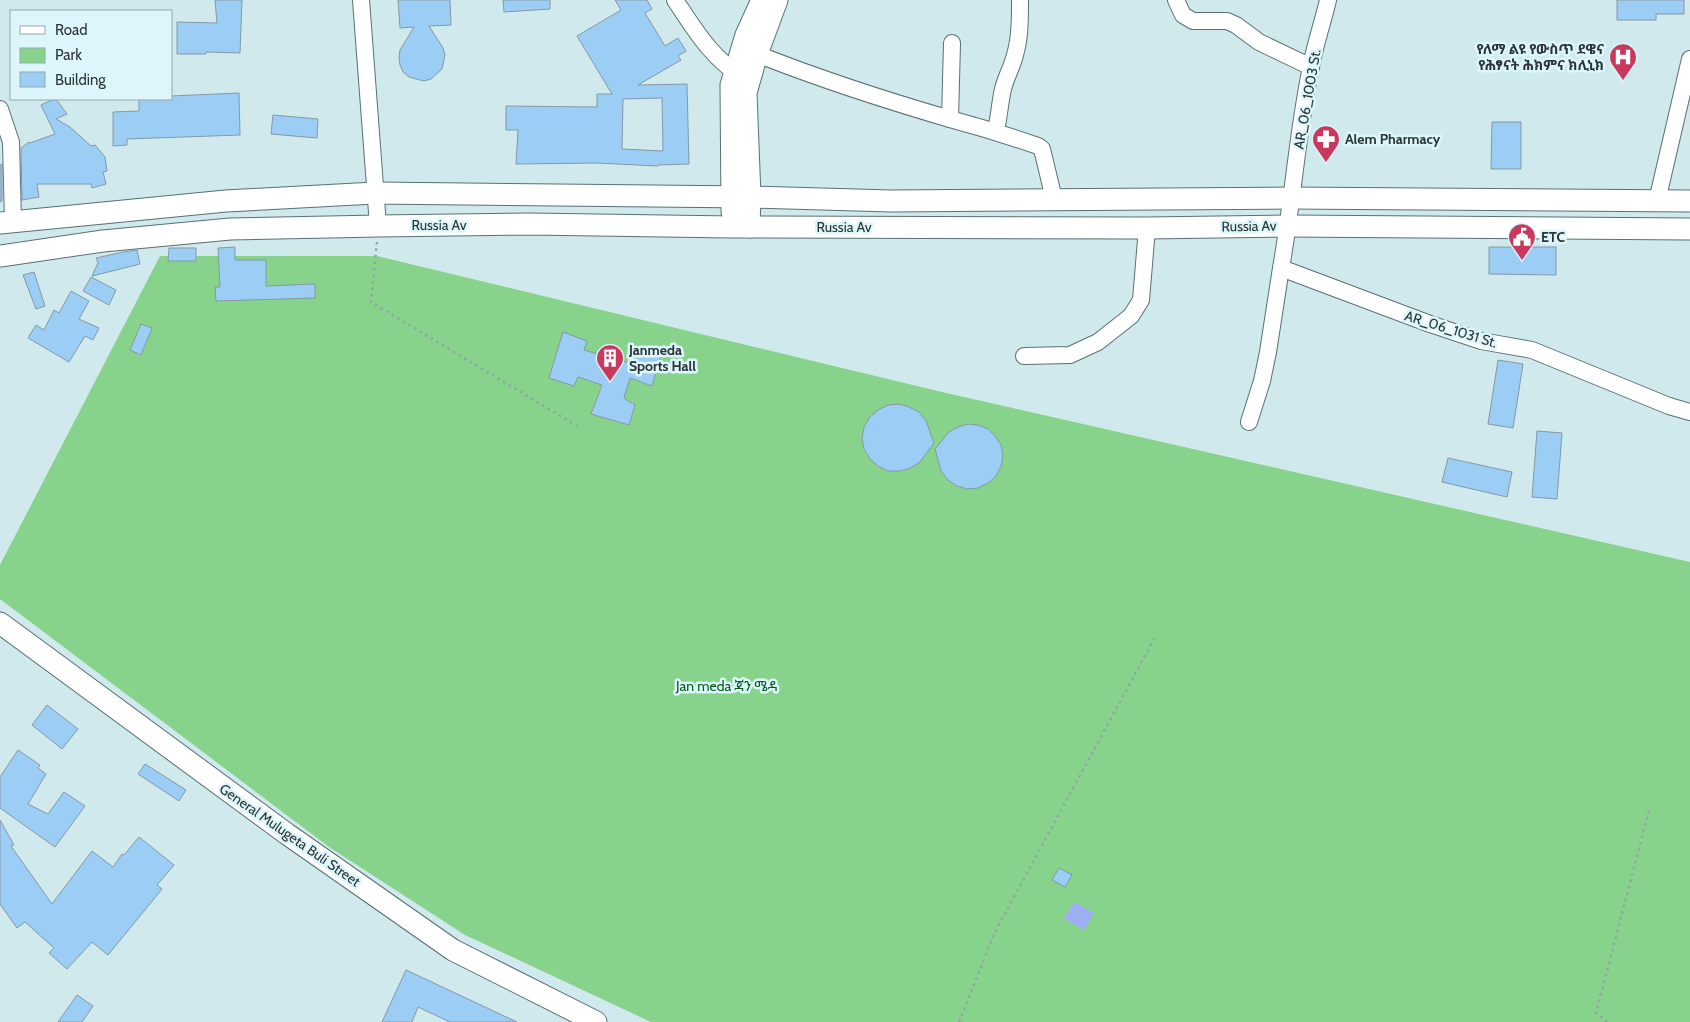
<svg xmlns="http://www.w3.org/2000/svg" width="1690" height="1022" viewBox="0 0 1690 1022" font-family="Cabin,'Noto Sans Ethiopic',sans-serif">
<rect width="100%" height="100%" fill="#cfe9ed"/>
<polygon fill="#88d38c" points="160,256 377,256 942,392 1690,562 1690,1022 651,1022 465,935 329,847 0,599 0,565"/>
<polygon fill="#9eaef3" points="1074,902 1094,913 1084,930 1064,919"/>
<g fill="#9ccef5" stroke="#8698a5" fill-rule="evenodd">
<polygon points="215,0 242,0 240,53 206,52 206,54 177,54 177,22 217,23"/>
<polygon points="398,0 450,0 451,25 429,26 443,48 445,55 442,69 431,79 424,81 409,77 403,72 400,65 399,57 400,50 414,27 400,28"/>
<polygon points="503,0 550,0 550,9 504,12"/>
<path d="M615,0H647L652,9L645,13L665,46L678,38L686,51L678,56L681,60L638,85L687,84L689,164L658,165V166L596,163L516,164L518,130H506V106L597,107V94H612L577,36L621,10ZM662,98L663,151L622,149L623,99Z"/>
<polygon points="1617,0 1684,0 1684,14 1656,14 1656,20 1617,20"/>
<polygon points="239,93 240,135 127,139 127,145 113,146 113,112 139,111 139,99 171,99 171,96"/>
<polygon points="54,99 56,99 67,114 56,119 70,127 91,146 95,145 105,157 107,171 103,172 106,184 92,188 91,184 37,184 39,197 22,200 21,148 29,142 30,143 55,134 41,105"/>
<polygon points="273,115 318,119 317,138 271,134"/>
<polygon points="1492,122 1521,122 1521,169 1491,169"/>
<polygon points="2,164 2,201 0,202 0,165"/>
<polygon points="235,247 235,260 266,260 266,286 315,284 315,298 216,301 215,287 220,287 218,248"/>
<polygon points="1489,247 1556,247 1556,275 1489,274"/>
<polygon points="169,248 196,248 196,261 168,261"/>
<polygon points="137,250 140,264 92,276 98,263 96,258 123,252"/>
<polygon points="34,272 45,306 36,309 23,275"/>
<polygon points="91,277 116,290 109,305 83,291"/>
<polygon points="71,291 89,301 79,319 99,328 93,340 85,336 69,362 28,338 36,325 44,330 54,310 59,313"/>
<polygon points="141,324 152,328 141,355 130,350"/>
<polygon points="563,332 587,341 584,350 629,363 635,345 661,354 652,386 630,378 624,398 635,405 629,425 591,414 602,385 578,377 574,386 549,378"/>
<polygon points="1498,360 1523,364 1513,428 1488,424"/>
<polygon points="899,404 909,407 919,412 926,421 934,443 920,462 910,468 900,471 888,471 878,466 870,459 864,449 862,438 864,427 870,417 878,410 888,405"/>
<polygon points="968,424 978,425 988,429 995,436 1001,445 1003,456 1001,466 996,476 988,483 978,488 967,489 957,486 948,480 941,471 935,449 949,432 958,427"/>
<polygon points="1537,431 1562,433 1557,499 1532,497"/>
<polygon points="1448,458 1512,472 1507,497 1442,482"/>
<polygon points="47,705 78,729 62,749 32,725"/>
<polygon points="18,750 40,765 38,768 46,774 28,804 48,814 64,792 85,806 55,847 0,808 0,777"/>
<polygon points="145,764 186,790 179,801 138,774"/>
<polygon points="0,820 14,845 11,846 52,904 92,851 113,867 122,854 124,855 139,837 174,865 157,885 162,889 108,955 92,942 67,969 49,953 54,948 25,922 17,928 0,904"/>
<polygon points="1059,868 1072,875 1065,887 1052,880"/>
<polygon points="406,970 517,1022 450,1022 418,1007 412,1022 382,1022"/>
<polygon points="77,995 93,1006 82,1022 58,1022"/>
</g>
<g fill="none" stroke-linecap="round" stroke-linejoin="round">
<g stroke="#597074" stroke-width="18">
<g id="minor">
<polyline points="361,0 378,226"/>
<path d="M675,0C695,30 712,59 744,78"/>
<polyline points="1176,0 1183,15 1193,21 1227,21 1236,25 1259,42 1311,67"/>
<path d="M1328,0C1323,22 1315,44 1311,67C1297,133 1293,201 1281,268L1430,324L1481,341L1532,350L1669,406L1690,412"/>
<path d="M757,54C820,79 885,100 950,119C980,127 1009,136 1038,146L1042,149L1054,199"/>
<polyline points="0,109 11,142 13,222"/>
<polyline points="950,119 952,43"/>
<path d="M996,131C999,117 1000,102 1003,89C1006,77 1012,67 1015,55C1020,38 1020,19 1020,1"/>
<polyline points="1657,201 1690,59"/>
<polyline points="1024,356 1070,355 1098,342 1131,316 1141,300 1147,228"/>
<polyline points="1249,422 1262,381 1268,352 1281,268"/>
</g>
</g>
<g stroke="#597074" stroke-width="23">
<g id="major">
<polyline points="732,212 731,85 746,35 762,0"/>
<polyline points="0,223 226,201 375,193 750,197 891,201 1290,198 1690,201"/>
<polyline points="749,227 750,197 746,93 757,54 777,0"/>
<polyline points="0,256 103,241 230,229 378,226 529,224 732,227 1147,228 1288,226 1690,229"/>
<polyline points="0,623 287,834 453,950 596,1022"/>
</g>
</g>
<g stroke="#91a5a8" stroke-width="2.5" stroke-dasharray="2.5 4" stroke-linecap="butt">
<polyline points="377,242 371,302 577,426"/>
<polyline points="959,1022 995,932 1154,639"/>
<polyline points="1607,1022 1596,1013 1649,810"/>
</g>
<use href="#minor" stroke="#fff" stroke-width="16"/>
<use href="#major" stroke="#fff" stroke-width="21"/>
</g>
<defs>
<g id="hospital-pin" transform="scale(1.4375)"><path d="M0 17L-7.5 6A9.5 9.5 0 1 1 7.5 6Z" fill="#c8395d" stroke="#dcf6fb"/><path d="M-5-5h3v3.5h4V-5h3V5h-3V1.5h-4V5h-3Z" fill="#fff"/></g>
<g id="pharmacy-pin" transform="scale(1.4375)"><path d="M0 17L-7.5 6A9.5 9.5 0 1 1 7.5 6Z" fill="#c8395d" stroke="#dcf6fb"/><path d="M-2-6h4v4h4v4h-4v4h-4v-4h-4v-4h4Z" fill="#fff"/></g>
<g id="civic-pin" transform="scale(1.4375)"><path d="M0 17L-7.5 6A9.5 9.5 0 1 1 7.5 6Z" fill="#c8395d" stroke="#dcf6fb"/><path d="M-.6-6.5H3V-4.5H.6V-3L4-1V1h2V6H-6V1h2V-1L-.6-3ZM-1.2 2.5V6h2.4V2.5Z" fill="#fff"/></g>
<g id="building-pin" transform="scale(1.4375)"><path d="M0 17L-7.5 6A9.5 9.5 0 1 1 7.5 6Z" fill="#c8395d" stroke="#dcf6fb"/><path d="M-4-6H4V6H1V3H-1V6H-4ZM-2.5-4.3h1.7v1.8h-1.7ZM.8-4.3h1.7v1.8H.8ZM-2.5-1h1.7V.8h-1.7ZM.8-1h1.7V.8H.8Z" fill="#fff"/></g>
</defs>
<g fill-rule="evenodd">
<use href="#hospital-pin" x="1623" y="57"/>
<use href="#pharmacy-pin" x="1326" y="139"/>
<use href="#civic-pin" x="1522" y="237"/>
<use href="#building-pin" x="610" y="358"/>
</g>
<g text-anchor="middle" stroke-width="5" stroke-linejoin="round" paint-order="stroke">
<g font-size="14" font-weight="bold" fill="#2b3537" stroke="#dcf6fb" text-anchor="start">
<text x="1604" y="54" text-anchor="end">የለማ ልዩ የውስጥ ደዌና<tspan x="1604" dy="16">የሕፃናት ሕክምና ክሊኒክ</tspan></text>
<text x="1345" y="144">Alem Pharmacy</text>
<text x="1541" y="242">ETC</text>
<text x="629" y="355">Janmeda<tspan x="629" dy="16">Sports Hall</tspan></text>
</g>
<g font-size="14" fill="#2b3537" stroke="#dcf6fb">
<text transform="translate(1307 99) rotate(-80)" y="5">AR_06_1003 St.</text>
<text x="439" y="230">Russia Av</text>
<text transform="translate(1249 226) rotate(-1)" y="5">Russia Av</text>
<text x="844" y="232">Russia Av</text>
<text transform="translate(1451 329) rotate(17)" y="5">AR_06_1031 St.</text>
<text transform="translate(290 835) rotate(35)" y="5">General Mulugeta Buli Street</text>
</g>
<g font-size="14" fill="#035b18" stroke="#dcf6fb">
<text x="727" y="691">Jan meda ጃን ሜዳ</text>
</g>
</g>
<rect x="10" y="10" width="162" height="90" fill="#dcf6fb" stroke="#95a9ad"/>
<rect x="20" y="26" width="25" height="8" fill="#ffffff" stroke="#95a9ad"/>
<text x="55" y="35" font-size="15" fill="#2b3537">Road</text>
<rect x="20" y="48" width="25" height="15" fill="#88d38c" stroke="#95a9ad"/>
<text x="55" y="60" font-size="15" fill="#2b3537">Park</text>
<rect x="20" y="72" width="25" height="15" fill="#9ccef5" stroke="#95a9ad"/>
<text x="55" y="85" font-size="15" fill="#2b3537">Building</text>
</svg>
